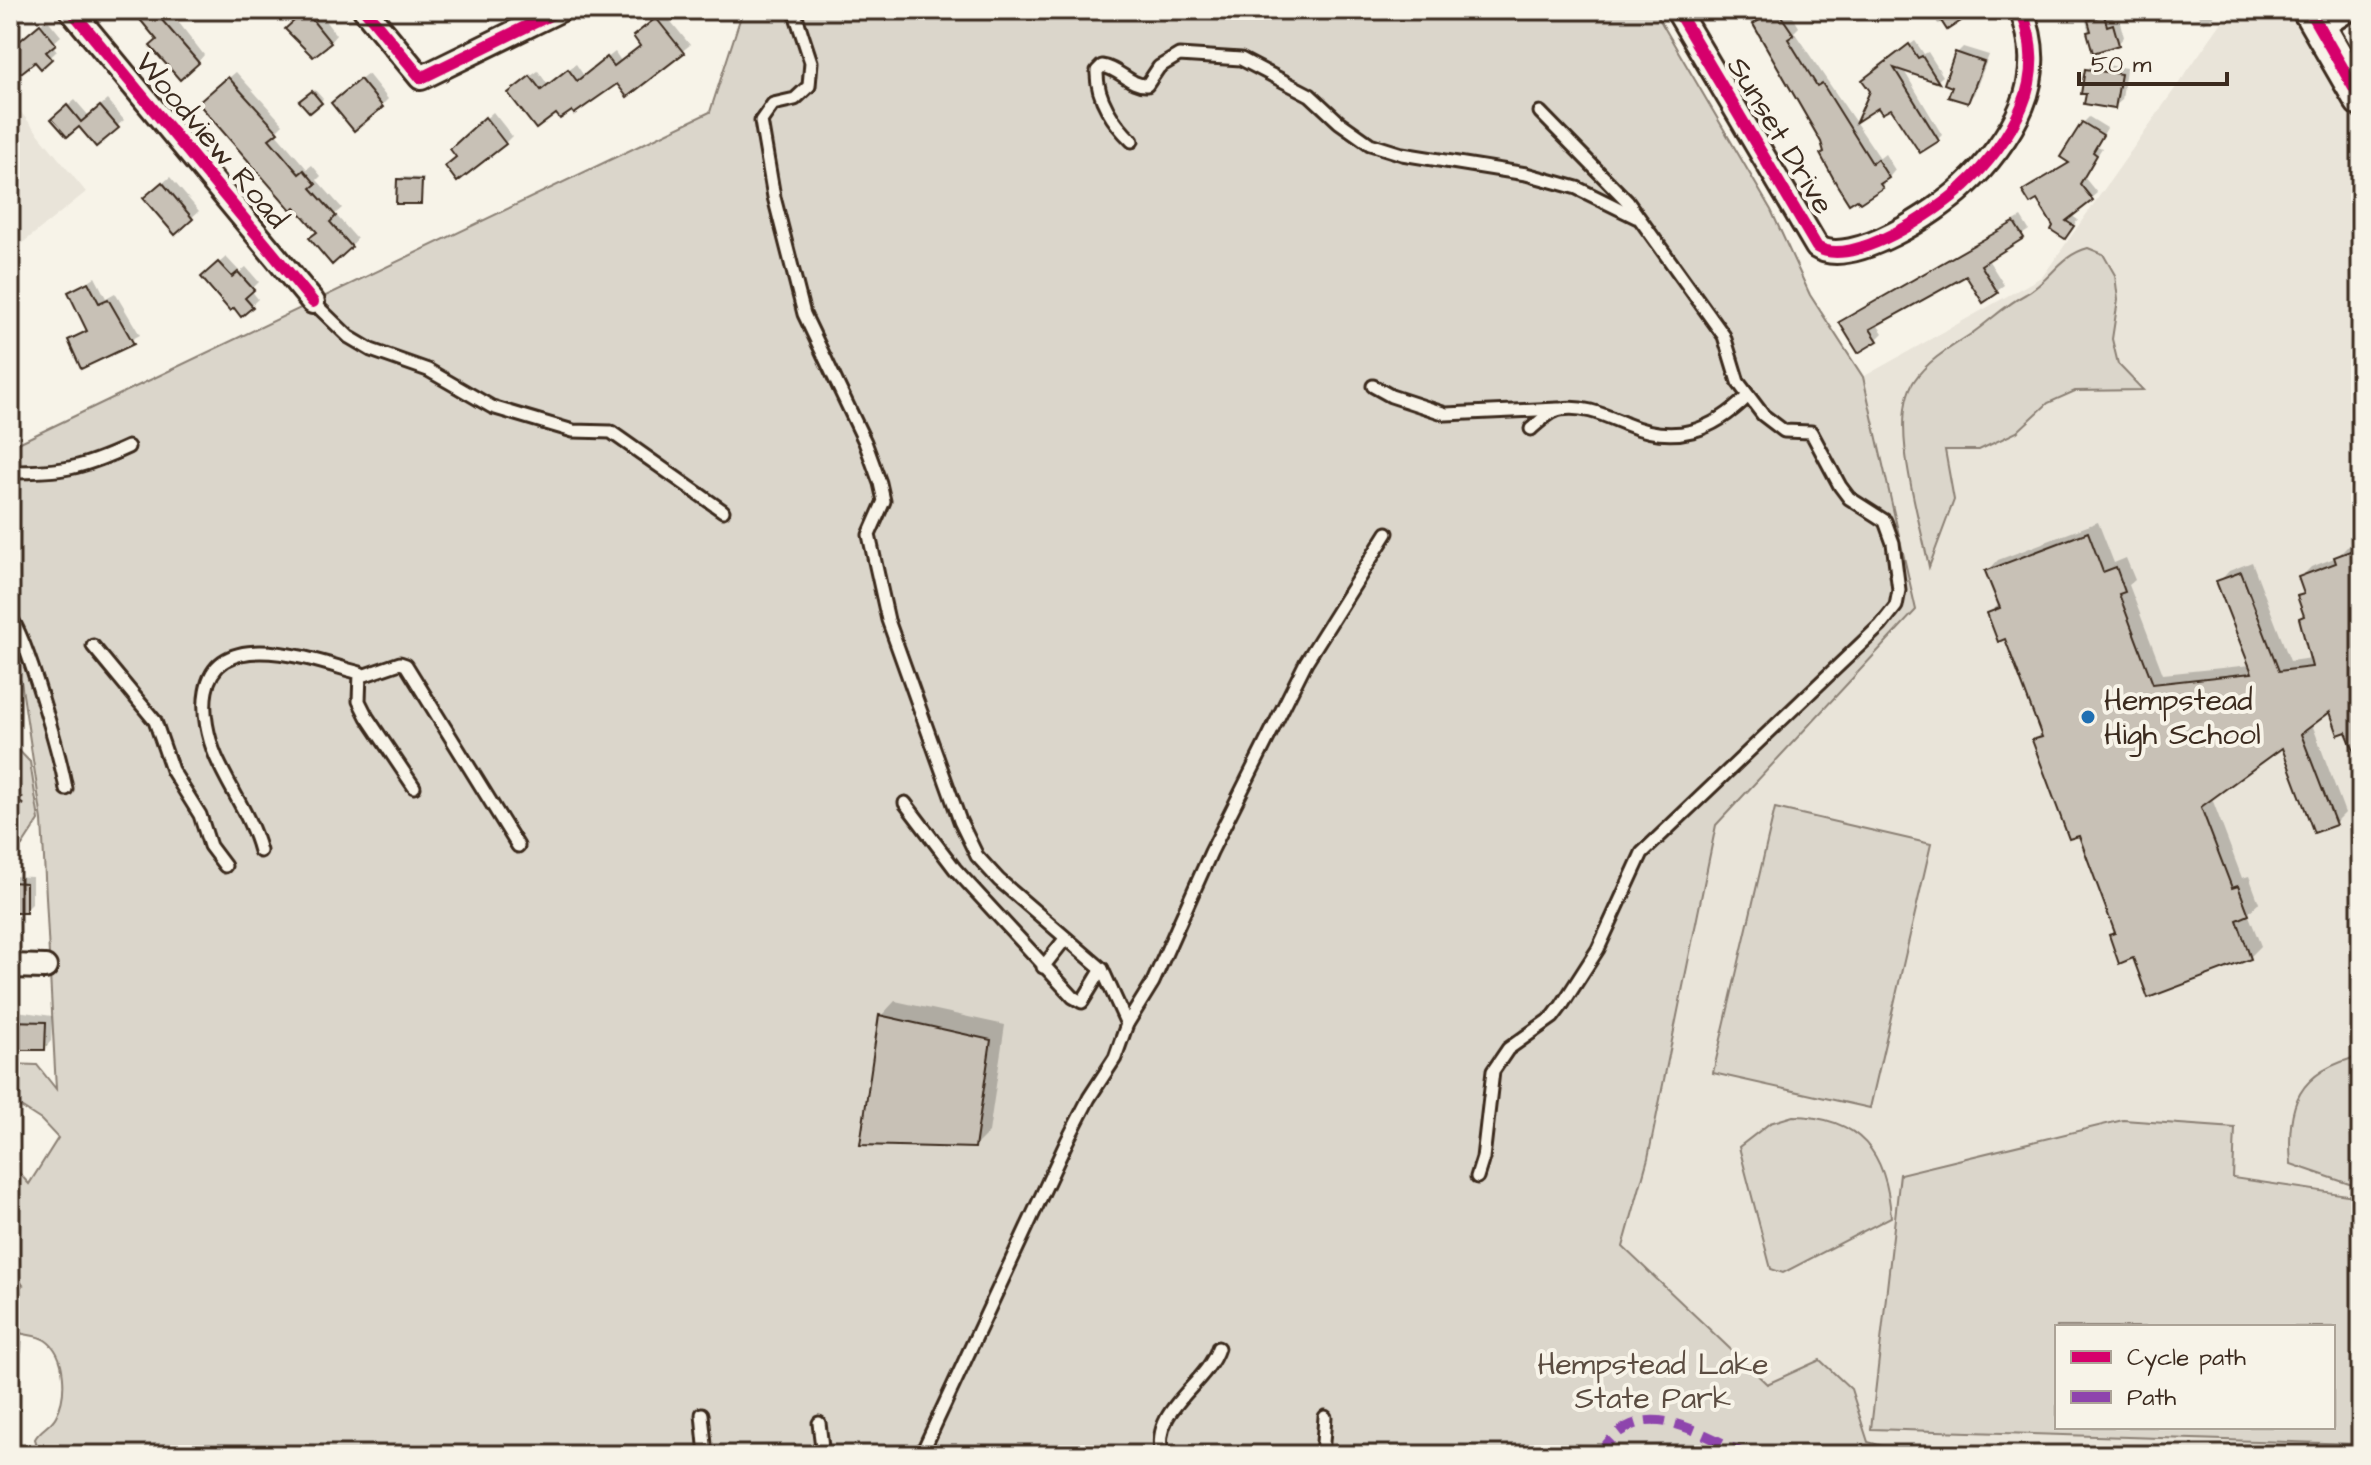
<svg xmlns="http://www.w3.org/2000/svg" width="2371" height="1465" viewBox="0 0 2371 1465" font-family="'Architects Daughter',sans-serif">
<rect width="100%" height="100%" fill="#f7f3e8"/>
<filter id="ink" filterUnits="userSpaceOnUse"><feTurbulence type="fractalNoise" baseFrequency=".0125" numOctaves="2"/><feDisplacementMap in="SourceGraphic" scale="16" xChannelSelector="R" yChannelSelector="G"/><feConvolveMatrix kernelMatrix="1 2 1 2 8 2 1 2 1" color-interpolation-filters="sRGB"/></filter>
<g filter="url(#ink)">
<g fill="#e9e4d9" fill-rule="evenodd">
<path d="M2246,10H2289L2361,122V1455H1835L1623,1247L1648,1158L1716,825L1916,610L1863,377L2043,276L2224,19ZM2057,1327H2333V1427H2057Z"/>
<polygon points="10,99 86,192 10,253"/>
</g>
<g fill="#dbd6cb" stroke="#8b8074" stroke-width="2" fill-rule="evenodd">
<path d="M743,10H1654L1771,210L1810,295L1863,377L1916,610L1716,825L1648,1158L1623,1247L1767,1384L1820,1360L1851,1389L1868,1442L1916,1455H40L35,1439C40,1429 51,1426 56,1416C67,1396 67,1354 45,1340C34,1333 20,1337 10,1328V1293L23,1285L10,1268V1163L29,1184L58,1138L41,1120L10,1100V1064L37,1065L56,1089L42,820L21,681L10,671V447L710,112Z"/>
<path d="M2088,248L2103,254L2115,275L2118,300L2112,339L2118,364L2143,390L2075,391L2048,403L2017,432L1979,450H1945L1954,500L1929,567C1920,520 1888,421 1914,381C1928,360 1951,347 1971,334C1990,321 2005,305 2026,294C2052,279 2059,256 2088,248Z"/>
<polygon points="10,741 30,762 39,820 22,846 10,837"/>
<polygon points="1775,808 1931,844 1870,1108 1713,1073"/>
<path d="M2361,1056V1188L2291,1164C2286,1105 2297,1071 2361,1056Z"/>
<path d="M1793,1116C1860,1117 1887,1153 1891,1217L1783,1273L1771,1269L1739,1147L1770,1123Z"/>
<path d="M2123,1120L2235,1128L2233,1178L2361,1197V1438L2355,1444L1871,1429L1900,1174ZM2057,1327H2333V1427H2057Z"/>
</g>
<g fill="#0003">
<polygon points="124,10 169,10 204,55 198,62 159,40 137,14 131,19"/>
<polygon points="308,10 317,10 336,35 330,42 294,22"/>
<polygon points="1743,10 1789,10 1799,27 1794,32 1880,158 1885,154 1895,170 1882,186 1861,200 1826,151"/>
<polygon points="1844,10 1868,10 1851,22"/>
<polygon points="1930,10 1965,10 1967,13 1960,19 1938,24"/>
<polygon points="2083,10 2111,10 2114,21 2119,19 2124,37 2118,44 2094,51"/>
<polygon points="2195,10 2222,10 2204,23"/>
<polygon points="664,13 690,45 627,94 617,82 575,112 517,86 538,71 548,85 576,64 584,76 615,52 621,61 642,45 642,30"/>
<polygon points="47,19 61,36 52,44 57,51 41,66 35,59 10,58 10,51"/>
<polygon points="1915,41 1924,54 1928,52 1943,76 1938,80 1903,69 1942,135 1937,140 1872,90 1870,75"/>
<polygon points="1963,47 1989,55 1974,94 1967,101 1956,54"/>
<polygon points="2094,63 2126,68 2122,100 2115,106 2087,70"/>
<polygon points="236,72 283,124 275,132 307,169 312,165 321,176 317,180 342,208 335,214 357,239 351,246 319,231 207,96"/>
<polygon points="368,74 388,99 382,105 340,96"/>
<polygon points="315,90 323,99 310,110 302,101"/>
<polygon points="75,100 89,116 107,100 124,120 117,126 79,124 61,112"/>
<polygon points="493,112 512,136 505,143 458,156 453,149"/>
<polygon points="2089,117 2107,128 2097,146 2102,148 2084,177 2097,193 2071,215 2078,220 2065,236 2038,197 2024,191 2070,161 2083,123"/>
<polygon points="170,177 199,211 175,232 152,192"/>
<polygon points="402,177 424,178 420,202 399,180"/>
<polygon points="2021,217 2029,230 1987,258 2004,285 1983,300 1967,274 1903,312 1901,308 1876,323 1883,333 1876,340 1841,323"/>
<polygon points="226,257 240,272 246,267 259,282 251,290 258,299 242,314 210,271"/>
<polygon points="95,277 106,298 115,293 140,335 82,366 70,341 88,328 71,292"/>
<polygon points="2098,522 2114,563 2126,558 2135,580 2129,585 2163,674 2251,665 2219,582 2229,571 2252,562 2290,661 2312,658 2301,619 2306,614 2299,597 2305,591 2300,578 2311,567 2337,557 2347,547 2361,542 2361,747 2331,709 2312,724 2345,813 2335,823 2283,745 2211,796 2242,878 2249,876 2259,903 2248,913 2261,946 2250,957 2111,936 2116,930 2080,833 2034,741 2043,732 2006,637 1989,614 2000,603 1988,571 1998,560"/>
<polygon points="10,876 32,877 32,904 25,911 10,910"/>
<polygon points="895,1001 1005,1025 989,1132 975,1146 881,1016"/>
<polygon points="10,1010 52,1016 51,1041 45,1048 10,1048"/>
<polygon points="10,1340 23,1341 22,1353 16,1359 10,1359"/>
<polygon points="10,1450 39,1450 38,1455 10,1455"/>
</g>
<g fill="#c8c1b6" stroke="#3b2a1e" stroke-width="2">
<polygon points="132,10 172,10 161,19 199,63 180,80 150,46 157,40"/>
<polygon points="1777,10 1794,35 1788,39 1817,86 1822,83 1872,163 1877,159 1889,178 1880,184 1883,188 1860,203 1857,199 1849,204 1837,185 1820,154 1824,152 1821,142 1753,24"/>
<polygon points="1934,10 1955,10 1961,21 1947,30"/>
<polygon points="305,11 331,43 313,57 285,29"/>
<polygon points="2104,15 2107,26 2113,24 2119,45 2093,53 2087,32 2091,31 2088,20"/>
<polygon points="656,18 684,53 627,97 617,84 574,114 572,111 560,119 556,114 536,129 508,93 530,76 541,90 568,69 577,81 607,57 614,66 640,46 633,36"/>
<polygon points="40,24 56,44 46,52 52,59 41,69 35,62 21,73 10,61 10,49"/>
<polygon points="1909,44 1918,58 1922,56 1939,83 1894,68 1939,141 1920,153 1891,109 1882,114 1878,108 1856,122 1870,91 1862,80"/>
<polygon points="1955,52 1984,62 1968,103 1948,97 1952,87 1944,84"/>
<polygon points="2085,69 2121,74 2115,109 2084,104 2086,94 2081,94"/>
<polygon points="228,77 278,132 269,139 299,174 304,170 316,184 311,188 336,216 330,222 352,247 332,265 309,238 317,232 295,207 291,210 198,103"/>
<polygon points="360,79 383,107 354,131 331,103"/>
<polygon points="312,91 322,103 310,113 299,101"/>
<polygon points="67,105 81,122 100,106 119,128 96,147 79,127 67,137 51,119"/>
<polygon points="485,117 506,144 457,182 445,166 456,157 450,149"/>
<polygon points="2082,122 2103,135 2093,152 2097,155 2080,184 2093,200 2066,221 2074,226 2065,239 2051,230 2053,226 2037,200 2030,204 2022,191 2069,163 2060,157"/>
<polygon points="397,179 422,180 421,204 396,204"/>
<polygon points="162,182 193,219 175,235 143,198"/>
<polygon points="2014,222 2024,238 1981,265 1998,293 1983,303 1966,276 1870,329 1878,341 1858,353 1839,322"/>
<polygon points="218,262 232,277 238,272 254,290 245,298 253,307 241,317 234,308 230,311 201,277"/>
<polygon points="88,282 99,303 108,299 134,344 81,369 68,340 87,331 68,292"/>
<polygon points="2088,532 2103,572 2116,567 2125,592 2119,594 2153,684 2252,673 2216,581 2241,572 2279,671 2312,667 2299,618 2304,616 2297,596 2304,594 2298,577 2336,563 2334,557 2361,547 2361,768 2346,732 2338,735 2330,712 2301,734 2336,825 2314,833 2282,748 2201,807 2232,888 2238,886 2249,915 2237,920 2251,959 2148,998 2133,958 2119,964 2109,935 2115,933 2079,836 2069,839 2032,740 2042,737 2005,639 1998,642 1987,613 2000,608 1985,571"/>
<polygon points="10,882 26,883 26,913 10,913"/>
<polygon points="879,1015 991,1040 975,1148 860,1145"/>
<polygon points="10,1021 46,1022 45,1050 10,1050"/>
</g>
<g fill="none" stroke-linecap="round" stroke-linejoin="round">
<g stroke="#3b2a1e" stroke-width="17">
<g id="lane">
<polyline points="794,10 811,62 809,86 795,99 773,104 761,121 774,197 804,314 865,442 880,483 884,501 869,535 888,620 960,821 977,856 999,880 1102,969 1127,1024"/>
<path d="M1132,141C1114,124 1096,98 1097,71L1102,66C1119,68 1130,86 1147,85L1159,67L1179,55L1241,59L1310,95L1339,122L1370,144L1402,154L1526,174L1577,188L1636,217"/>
<polyline points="313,302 349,337 371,350 428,370 492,407 573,431 611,432 723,511"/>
<polyline points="1373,386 1391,396 1446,414 1558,409"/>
<path d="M1531,429C1539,422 1551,410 1561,409C1584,405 1606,416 1626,424C1675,445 1713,431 1748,396"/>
<path d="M10,472C62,472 80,469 128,447"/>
<path d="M10,617C27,637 61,760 66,789"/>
<polyline points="93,646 155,721 172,770 200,815 210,846 225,866"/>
<polyline points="362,676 400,663 406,665 518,846"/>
<polyline points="905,803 955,869 1073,997 1082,1002 1102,969"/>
<path d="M260,851C251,817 230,789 216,757C208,738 202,712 206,691C218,623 318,662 360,673L359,701L367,717L414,787"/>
<polyline points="1043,967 1065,939"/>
<polyline points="1477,1177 1483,1158 1493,1071 1508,1049 1553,1017 1562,1005 1598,949 1642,853 1881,625 1896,606 1899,590 1893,543 1885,521 1849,498 1840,486 1811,432 1784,431 1763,415 1738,382 1724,336 1627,201 1540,112"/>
<polyline points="702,1414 706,1455"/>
<polyline points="819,1423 823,1455"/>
<polyline points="921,1455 1067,1141 1089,1098 1115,1058 1127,1024 1153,982 1211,852 1306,662 1387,533"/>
<path d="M1162,1455C1150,1409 1206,1386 1218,1348"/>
<polyline points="1322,1455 1325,1417"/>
</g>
</g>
<g stroke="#3b2a1e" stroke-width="28">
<g id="street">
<polyline points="71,10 313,302"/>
<polyline points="365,10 421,78 560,10"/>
<path d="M1677,10L1817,247C1851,269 1938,211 1964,186C1987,165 2010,135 2022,106C2035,75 2034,41 2021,10"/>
<polyline points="2319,28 2348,10"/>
<polyline points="10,966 45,967"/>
</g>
</g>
<g stroke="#3b2a1e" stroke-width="38">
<polyline id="secondary" points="2309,10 2361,100"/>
</g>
<polyline stroke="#3b2a1e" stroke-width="4" stroke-dasharray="2 6" stroke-linecap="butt" points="10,775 24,802 10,820"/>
<use href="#lane" stroke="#f7f3e8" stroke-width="11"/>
<use href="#street" stroke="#f7f3e8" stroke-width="22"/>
<use href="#secondary" stroke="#f7f3e8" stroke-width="32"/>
<path stroke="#8e44ad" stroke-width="10" stroke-dasharray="20 10" stroke-linecap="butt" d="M1599,1455C1639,1391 1696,1432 1747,1455"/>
<g stroke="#f7f3e8" stroke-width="17">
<g id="cycleway">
<polyline points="71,10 313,302"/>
<polyline points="365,10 421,78 560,10"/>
<path d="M1677,10L1817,247C1851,269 1938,211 1964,186C1987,165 2010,135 2022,106C2035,75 2034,41 2021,10"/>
<polyline points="2309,10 2361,100"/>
</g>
</g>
<use href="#cycleway" stroke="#d6006c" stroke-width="12"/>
</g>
</g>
<circle fill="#1f6fb2" stroke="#f7f3e8" stroke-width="3" cx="2088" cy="717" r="8"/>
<g text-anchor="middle" stroke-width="8" stroke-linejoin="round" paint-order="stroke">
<g font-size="30" fill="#3b2a1e" stroke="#f7f3e8">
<text transform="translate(1781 135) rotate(59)" y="10">Sunset Drive</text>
<text transform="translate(212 140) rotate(50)" y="10">Woodview Road</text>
</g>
<g font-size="30" fill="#3b2a1e" stroke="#f7f3e8" text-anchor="start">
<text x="2104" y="710">Hempstead<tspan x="2104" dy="34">High School</tspan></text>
</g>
<g font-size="30" fill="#5b4c41" stroke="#f7f3e8">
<text x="1653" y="1374">Hempstead Lake<tspan x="1653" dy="34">State Park</tspan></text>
</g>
</g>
<rect width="2371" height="1465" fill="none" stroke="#f7f3e8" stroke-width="40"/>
<rect x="20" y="20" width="2331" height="1425" fill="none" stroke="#3b2a1e" stroke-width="3" filter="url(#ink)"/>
<rect x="2055" y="1325" width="280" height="104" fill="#f7f3e8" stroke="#aca397" stroke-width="2"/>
<rect x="2071" y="1351" width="40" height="12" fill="#d6006c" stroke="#aca397" stroke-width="2"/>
<text x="2127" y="1365" font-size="24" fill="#3b2a1e">Cycle path</text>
<rect x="2071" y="1391" width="40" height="12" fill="#8e44ad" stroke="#aca397" stroke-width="2"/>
<text x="2127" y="1405" font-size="24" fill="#3b2a1e">Path</text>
<path d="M2079 72v12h148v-12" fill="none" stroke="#3b2a1e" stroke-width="4"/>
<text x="2091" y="72" font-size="24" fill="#3b2a1e" stroke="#f7f3e8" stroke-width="6" paint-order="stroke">50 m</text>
</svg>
